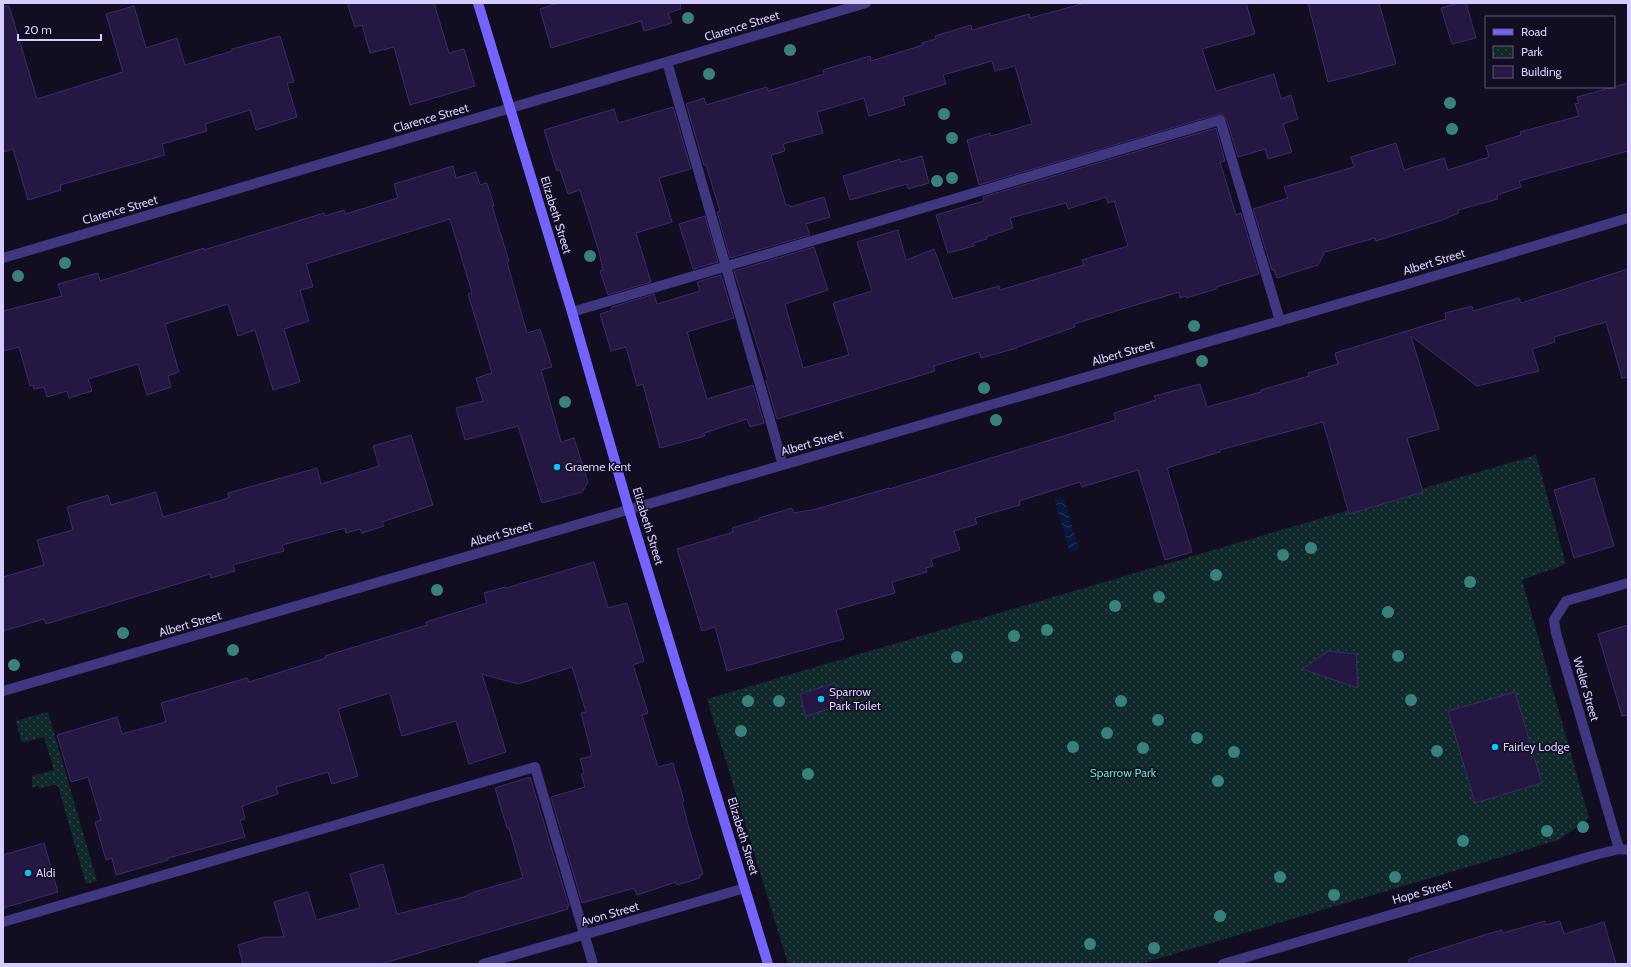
<svg xmlns="http://www.w3.org/2000/svg" width="1631" height="967" viewBox="0 0 1631 967" font-family="Cabin,sans-serif">
<defs>
<pattern id="park-dots" width="8" height="8" patternUnits="userSpaceOnUse"><rect width="8" height="8" fill="#10292b"/><path d="M2 2h.1M6 6h.1" fill="none" stroke="#32474b" stroke-width="1.8" stroke-linecap="round"/></pattern>
<pattern id="water-waves" width="16" height="10" patternUnits="userSpaceOnUse"><rect width="16" height="10" fill="#08173e"/><path d="M0 5q4-4 8 0t8 0" fill="none" stroke="#2b385b"/></pattern>
</defs>
<rect width="100%" height="100%" fill="#120d21"/>
<g fill="url(#park-dots)">
<polygon points="1536,455 1566,564 1522,580 1589,818 1559,840 1140,964 788,964 707,699"/>
<polygon points="48,712 97,881 86,884 58,786 52,785 40,789 38,786 32,788 32,776 54,770 44,737 27,742 21,741 16,721"/>
</g>
<polygon fill="url(#water-waves)" points="1063,495 1079,549 1070,552 1054,498"/>
<g fill="#241842" stroke="#3d2a6e">
<polygon points="347,3 434,3 449,53 464,49 475,86 410,105 394,47 370,53 362,25 355,27"/>
<polygon points="558,3 680,3 681,9 668,13 672,23 644,31 641,21 551,48 540,9"/>
<polygon points="1085,3 1246,3 1255,34 1202,49 1216,91 1274,74 1281,99 1291,95 1298,119 1283,124 1292,152 1268,159 1265,149 1238,157 1226,118 1222,114 1219,114 979,185 967,140 990,133 991,136 1032,124 1015,66 995,71 992,61 943,75 946,84 903,97 905,105 869,116 864,98 817,112 823,133 783,144 785,151 771,155 786,205 789,205 790,207 824,197 830,217 806,224 810,235 730,258 717,212 720,211 706,165 704,165 686,104 704,98 706,105 767,87 768,91 824,74 823,70 870,56 871,61 923,45 922,43 936,39 935,36 971,25 972,30 1029,14 1030,18"/>
<polygon points="1308,3 1379,3 1396,64 1328,82"/>
<polygon points="1459,3 1466,3 1476,38 1452,44 1441,8"/>
<polygon points="3,6 9,6 37,99 123,72 106,14 134,6 146,48 177,38 185,65 232,51 232,49 280,36 294,82 287,83 297,117 256,130 250,110 205,124 207,131 162,144 165,155 60,185 61,190 28,200 13,149 3,152"/>
<polygon points="1628,83 1628,151 1519,181 1521,187 1497,195 1498,199 1458,210 1459,213 1442,220 1376,241 1375,238 1325,252 1318,265 1277,278 1274,270 1272,270 1253,209 1288,198 1284,187 1354,167 1351,157 1396,143 1404,170 1444,158 1448,170 1489,157 1486,146 1521,135 1520,132 1579,116 1575,104 1579,103 1577,97"/>
<polygon points="673,107 691,169 659,178 672,222 636,233 651,282 608,295 600,271 603,270 599,252 580,190 568,194 560,170 557,171 544,130 614,109 618,123"/>
<polygon points="1216,128 1225,161 1220,162 1236,215 1241,213 1259,274 1216,287 1216,289 1186,298 1186,296 1180,298 1179,292 1119,310 1074,324 1075,327 1017,347 1017,348 981,358 979,352 934,366 935,371 777,419 766,381 768,380 734,271 814,247 828,290 785,304 803,368 849,355 833,303 872,291 857,242 898,230 906,260 934,249 953,299 999,286 1000,290 1084,265 1082,260 1128,246 1114,201 1108,203 1106,197 1068,209 1066,203 1010,218 1013,228 986,237 987,239 973,243 974,246 948,253 936,215 984,201 983,197"/>
<polygon points="922,156 929,183 908,189 907,184 850,200 843,176 900,159 901,162"/>
<polygon points="453,166 456,178 476,172 480,185 487,183 494,206 492,206 509,261 507,262 527,333 540,329 552,367 541,370 561,442 574,438 588,482 582,492 542,503 518,426 465,440 456,408 483,401 476,378 492,373 468,294 472,293 450,219 306,264 313,287 300,290 309,321 284,329 300,382 273,390 255,330 238,336 228,304 165,324 179,372 168,376 171,387 147,395 138,364 88,379 92,391 69,398 67,391 47,397 44,387 34,389 33,385 30,386 19,347 3,351 3,311 62,296 58,284 98,273 100,281 204,248 204,250 324,213 325,216 344,210 345,214 398,198 394,184"/>
<polygon points="705,216 718,262 693,269 679,224"/>
<polygon points="1628,269 1628,377 1622,378 1606,322 1554,337 1555,342 1532,349 1539,371 1477,386 1411,336 1439,429 1407,438 1423,492 1349,514 1323,422 1220,450 1220,452 1167,468 1192,552 1165,560 1138,470 1082,487 1080,482 1019,501 1020,505 975,518 977,524 954,531 960,550 931,559 933,566 926,568 927,572 892,582 895,593 836,610 844,639 727,671 715,627 702,631 677,549 733,532 732,528 759,520 759,518 792,508 794,513 816,509 889,488 889,489 1116,420 1114,413 1156,400 1154,396 1200,384 1207,407 1261,392 1261,390 1309,376 1308,373 1338,364 1335,353 1446,319 1445,313 1472,306 1473,311 1519,298 1521,303"/>
<polygon points="721,275 734,318 687,332 707,399 753,385 764,423 750,427 747,419 704,433 705,436 660,448 643,384 637,386 626,347 611,351 600,314 612,310 612,307 654,294 657,304 700,291 697,282"/>
<polygon points="411,435 433,505 382,522 384,526 362,533 360,529 346,533 345,528 282,545 284,551 233,565 235,571 211,578 210,574 46,624 44,619 3,631 3,577 44,565 37,540 73,530 67,507 108,495 111,505 156,492 163,517 229,498 228,493 317,468 321,484 379,466 373,446"/>
<polygon points="1594,478 1614,546 1574,558 1554,490"/>
<polygon points="594,562 608,608 627,603 644,661 633,665 648,713 642,715 658,767 673,763 684,801 682,802 689,828 703,874 699,876 700,878 677,885 676,882 637,895 634,888 582,903 551,797 585,787 581,774 584,773 580,759 592,756 581,713 586,712 572,667 518,684 482,674 506,752 469,764 456,721 402,736 390,693 338,709 358,776 332,784 328,772 276,787 278,794 242,806 245,819 240,820 245,837 168,858 168,860 116,875 112,858 106,860 95,822 101,820 88,777 71,782 57,735 117,717 122,734 166,722 161,703 247,678 249,682 326,658 325,656 427,625 426,622 487,603 484,593 505,587 506,588"/>
<polygon points="1628,625 1628,715 1622,716 1598,634"/>
<polygon points="1328,651 1356,654 1358,688 1302,669"/>
<polygon points="835,683 842,705 806,716 800,694"/>
<polygon points="1515,692 1542,783 1475,803 1448,711"/>
<polygon points="530,777 569,906 567,907 568,909 381,964 243,964 238,945 264,937 284,937 274,902 308,892 316,920 360,908 350,874 383,864 397,914 464,897 474,892 523,878 509,828 507,828 495,788"/>
<polygon points="44,843 58,892 3,908 3,855"/>
<polygon points="1545,921 1546,925 1560,921 1564,934 1604,922 1616,964 1409,964 1409,959 1481,936 1502,930 1503,933"/>
</g>
<g fill="none" stroke-linecap="round" stroke-linejoin="round">
<g stroke="#403781" stroke-width="10">
<polyline points="667,62 783,465"/>
<polyline points="572,312 1220,120 1280,321"/>
<polyline points="3,922 535,767 593,964"/>
</g>
<g stroke="#403781" stroke-width="10">
<polyline points="3,258 866,3"/>
<polyline points="3,691 1404,285 1628,218"/>
<polyline points="1619,849 1556,633 1554,620 1566,601 1628,583"/>
<polyline points="483,964 745,888"/>
<polyline points="1223,964 1595,855 1619,849 1628,850"/>
</g>
<polyline stroke="#7563ff" stroke-width="10" points="478,3 572,312 629,510 768,964"/>
</g>
<g fill="#38827e">
<circle cx="688" cy="18" r="6"/>
<circle cx="790" cy="50" r="6"/>
<circle cx="709" cy="74" r="6"/>
<circle cx="1450" cy="103" r="6"/>
<circle cx="944" cy="114" r="6"/>
<circle cx="1452" cy="129" r="6"/>
<circle cx="952" cy="138" r="6"/>
<circle cx="952" cy="178" r="6"/>
<circle cx="937" cy="181" r="6"/>
<circle cx="590" cy="256" r="6"/>
<circle cx="65" cy="263" r="6"/>
<circle cx="18" cy="276" r="6"/>
<circle cx="1194" cy="326" r="6"/>
<circle cx="1202" cy="361" r="6"/>
<circle cx="984" cy="388" r="6"/>
<circle cx="565" cy="402" r="6"/>
<circle cx="996" cy="420" r="6"/>
<circle cx="1311" cy="548" r="6"/>
<circle cx="1283" cy="555" r="6"/>
<circle cx="1216" cy="575" r="6"/>
<circle cx="1470" cy="582" r="6"/>
<circle cx="437" cy="590" r="6"/>
<circle cx="1159" cy="597" r="6"/>
<circle cx="1115" cy="606" r="6"/>
<circle cx="1388" cy="612" r="6"/>
<circle cx="1047" cy="630" r="6"/>
<circle cx="123" cy="633" r="6"/>
<circle cx="1014" cy="636" r="6"/>
<circle cx="233" cy="650" r="6"/>
<circle cx="1398" cy="656" r="6"/>
<circle cx="957" cy="657" r="6"/>
<circle cx="14" cy="665" r="6"/>
<circle cx="1411" cy="700" r="6"/>
<circle cx="748" cy="701" r="6"/>
<circle cx="779" cy="701" r="6"/>
<circle cx="1121" cy="701" r="6"/>
<circle cx="1158" cy="720" r="6"/>
<circle cx="741" cy="731" r="6"/>
<circle cx="1107" cy="733" r="6"/>
<circle cx="1197" cy="738" r="6"/>
<circle cx="1073" cy="747" r="6"/>
<circle cx="1143" cy="748" r="6"/>
<circle cx="1437" cy="751" r="6"/>
<circle cx="1234" cy="752" r="6"/>
<circle cx="808" cy="774" r="6"/>
<circle cx="1218" cy="781" r="6"/>
<circle cx="1583" cy="827" r="6"/>
<circle cx="1547" cy="831" r="6"/>
<circle cx="1463" cy="841" r="6"/>
<circle cx="1280" cy="877" r="6"/>
<circle cx="1395" cy="877" r="6"/>
<circle cx="1334" cy="895" r="6"/>
<circle cx="1220" cy="916" r="6"/>
<circle cx="1090" cy="944" r="6"/>
<circle cx="1154" cy="948" r="6"/>
</g>
<g fill="#00c9f7" stroke="#120d21" stroke-width="1.5">
<circle cx="557" cy="467" r="4"/>
<circle cx="821" cy="699" r="4"/>
<circle cx="1495" cy="747" r="4"/>
<circle cx="28" cy="873" r="4"/>
</g>
<g text-anchor="middle" stroke-width="3" stroke-linejoin="round" paint-order="stroke">
<g font-size="12" fill="#d6ccff" stroke="#120d21">
<text transform="translate(742 26) rotate(-17)" y="4">Clarence Street</text>
<text transform="translate(431 118) rotate(-16)" y="4">Clarence Street</text>
<text transform="translate(120 210) rotate(-16)" y="4">Clarence Street</text>
<text transform="translate(556 215) rotate(73)" y="4">Elizabeth Street</text>
<text transform="translate(1434 262) rotate(-17)" y="4">Albert Street</text>
<text transform="translate(1123 353) rotate(-16)" y="4">Albert Street</text>
<text transform="translate(812 443) rotate(-16)" y="4">Albert Street</text>
<text transform="translate(648 526) rotate(73)" y="4">Elizabeth Street</text>
<text transform="translate(501 534) rotate(-16)" y="4">Albert Street</text>
<text transform="translate(190 624) rotate(-16)" y="4">Albert Street</text>
<text transform="translate(1586 689) rotate(74)" y="4">Weller Street</text>
<text transform="translate(743 836) rotate(73)" y="4">Elizabeth Street</text>
<text transform="translate(1422 892) rotate(-16)" y="4">Hope Street</text>
<text transform="translate(610 914) rotate(-16)" y="4">Avon Street</text>
</g>
<g font-size="12" fill="#d6ccff" stroke="#120d21" text-anchor="start">
<text x="565" y="471">Graeme Kent</text>
<text x="829" y="696">Sparrow<tspan x="829" dy="14">Park Toilet</tspan></text>
<text x="1503" y="751">Fairley Lodge</text>
<text x="36" y="877">Aldi</text>
</g>
<g font-size="12" fill="#57e1ca" stroke="#120d21">
<text x="1123" y="777">Sparrow Park</text>
</g>
</g>
<rect width="1631" height="967" fill="none" stroke="#d6ccff" stroke-width="8"/>
<rect x="1485" y="16" width="130" height="72" fill="#120d21" stroke="#60597a"/>
<rect x="1493" y="29" width="20" height="6" fill="#7563ff" stroke="#60597a"/>
<text x="1521" y="36" font-size="12" fill="#d6ccff">Road</text>
<rect x="1493" y="46" width="20" height="12" fill="url(#park-dots)" stroke="#60597a"/>
<text x="1521" y="56" font-size="12" fill="#d6ccff">Park</text>
<rect x="1493" y="66" width="20" height="12" fill="#241842" stroke="#60597a"/>
<text x="1521" y="76" font-size="12" fill="#d6ccff">Building</text>
<path d="M18 34v6h83v-6" fill="none" stroke="#d6ccff" stroke-width="2"/>
<text x="24" y="34" font-size="12" fill="#d6ccff" stroke="#120d21" stroke-width="3" paint-order="stroke">20 m</text>
</svg>
